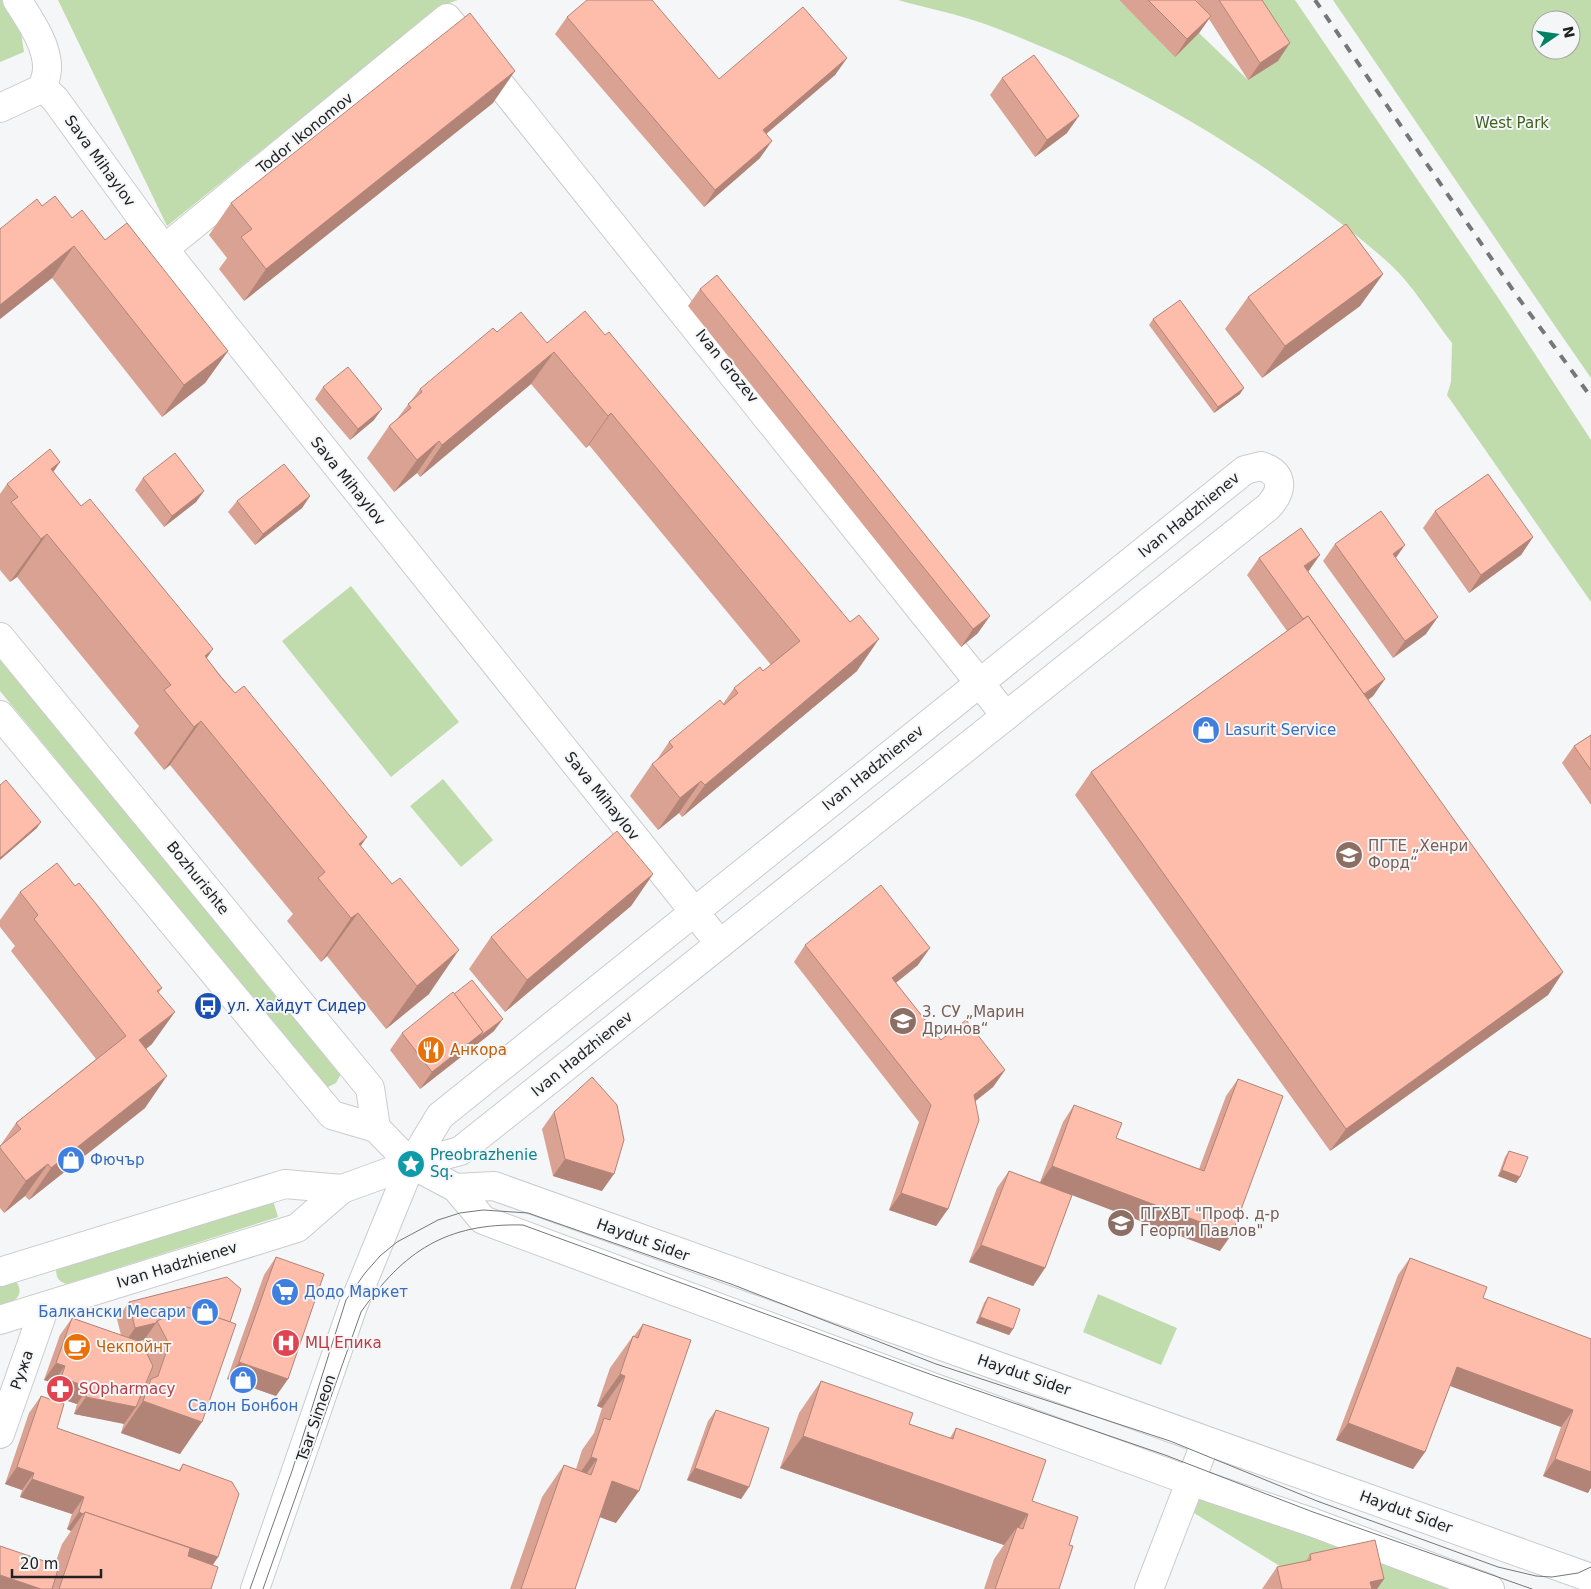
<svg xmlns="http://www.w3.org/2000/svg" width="1591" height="1589" viewBox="0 0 1591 1589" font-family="'DejaVu Sans',sans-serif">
<rect width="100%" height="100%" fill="#f4f6f8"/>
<g fill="#c0dcad" fill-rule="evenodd">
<polygon points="0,0 16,0 24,52 0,62"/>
<polygon points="58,0 458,0 441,6 167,226"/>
<path d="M898,0H1119L1175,56L1199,33L1248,80L1239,0H1295L1501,302L1591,440V602L1447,395L1451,382L1452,343C1434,320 1413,286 1392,266C1364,240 1333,217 1303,195C1206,124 1098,66 985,24C957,14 926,8 898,0Z"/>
<path d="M1333,0H1591V378L1555,326ZM1541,20H1571V50H1541Z"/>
<polygon points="351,586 459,722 391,777 282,641"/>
<polygon points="0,655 342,1072 336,1083 326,1088 0,691"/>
<polygon points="443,779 493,840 461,867 410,806"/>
<path d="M271,1194L278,1217L67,1284C58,1282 56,1277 56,1268Z"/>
<path d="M15,1280C27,1295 13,1303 0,1308V1281Z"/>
<polygon points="1098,1294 1177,1328 1161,1365 1083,1332"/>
<polygon points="1198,1494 1462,1589 1317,1589 1194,1513"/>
</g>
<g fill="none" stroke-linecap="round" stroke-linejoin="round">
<g stroke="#caccce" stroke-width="30">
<g id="minor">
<path d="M17,0C29,19 48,45 47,69C47,75 44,82 43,88"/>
<polyline points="43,88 55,99 164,249 230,332 720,944"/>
<polyline points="0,108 43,88"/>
<polyline points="164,249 447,18 1006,716"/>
<polyline points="0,637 370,1088 376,1128"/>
<polyline points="0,715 332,1115 376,1128 411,1164 456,1188 483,1220 935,1388 1190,1481 1314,1523 1490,1589"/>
<polyline points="456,1188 494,1186 1591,1578"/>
<polyline points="0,1272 285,1184 342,1189"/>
<path d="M0,1320L297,1228L342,1189L411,1164L460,1151L1268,507C1283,491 1285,474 1261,466L1245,470L440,1116L411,1164L353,1306L255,1589"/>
<polyline points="0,1434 45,1306"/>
<polyline points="1149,1589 1206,1441"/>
</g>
</g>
<use href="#minor" stroke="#fff" stroke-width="28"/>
<g stroke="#757778" stroke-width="1">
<polyline points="250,1589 292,1471 346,1300 365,1273 380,1256 397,1242 438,1220 460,1213 483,1210 528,1213 731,1284 936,1364 1170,1441 1317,1501 1498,1567 1536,1576 1552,1577 1578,1573 1591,1567"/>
<path d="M263,1589L361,1312C404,1251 446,1223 523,1225L935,1376L1165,1455L1313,1512L1532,1589"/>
</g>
<polyline stroke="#757778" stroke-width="4" stroke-dasharray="9 9" stroke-linecap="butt" points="1315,0 1517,296 1591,397"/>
</g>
<g fill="#daa293" fill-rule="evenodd">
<polygon points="1119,0 1195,0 1199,4 1196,0 1262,0 1278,61 1248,80 1209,19 1199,33 1175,57"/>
<polygon points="567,17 719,79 847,58 835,75 766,134 760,158 704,207 555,34"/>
<polygon points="1002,78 1067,133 1035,157 990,95"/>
<polygon points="493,103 244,301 219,269 227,258 209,235 231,203"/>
<polygon points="42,206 72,218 105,240 228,351 205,383 162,417 52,278 0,319 0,229"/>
<polygon points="1383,274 1360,306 1262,378 1225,329 1248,297"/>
<polygon points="700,289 978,633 961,647 688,306"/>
<polygon points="1153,319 1240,394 1214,413 1149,325"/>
<polygon points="497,332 547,343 857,671 682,817 679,813 658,830 630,796 652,764 656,761 669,742 723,704 734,688 763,671 771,665 589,445 586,448 531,384 420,477 417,473 394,492 367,458 389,426 397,419 420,389"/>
<polygon points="323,387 374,420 350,440 315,399"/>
<polygon points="60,462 53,472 361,846 429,994 386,1029 327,956 321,962 287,921 293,914 170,765 164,770 134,733 139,726 17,577 10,582 0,570 0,494 7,484"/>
<polygon points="143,478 204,491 196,502 164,527 135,490"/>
<polygon points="310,496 302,508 255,545 228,512 237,501"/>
<polygon points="1435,511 1533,537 1521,555 1469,593 1423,528"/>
<polygon points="1335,544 1396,558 1426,634 1393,658 1323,561"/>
<polygon points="1259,558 1308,572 1385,679 1373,696 1368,700 1563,972 1548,995 1330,1151 1075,795 1091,772 1287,631 1247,575"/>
<polygon points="1591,735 1591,805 1562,763 1574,746"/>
<polygon points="653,874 631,906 505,1012 469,969 491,937"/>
<polygon points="75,886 162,988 159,992 152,1044 146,1049 145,1108 29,1200 25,1196 4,1213 0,1208 0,1146 16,1123 96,1059 11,951 15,946 0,927 0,920 20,892"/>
<polygon points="805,945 918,965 896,983 941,1040 1005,1070 993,1087 975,1101 948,1209 936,1226 889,1210 919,1122 794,962"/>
<polygon points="494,1031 420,1089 390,1050 402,1033"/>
<polygon points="1238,1079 1220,1251 1072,1195 1045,1268 1033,1286 969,1262 997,1188 1009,1171 1040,1182 1063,1122 1074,1105 1116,1138 1199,1169 1226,1096"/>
<polygon points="554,1112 602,1191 553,1176 542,1129"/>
<polygon points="1509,1151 1520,1177 1516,1183 1498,1176 1505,1157"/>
<polygon points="276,1257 288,1379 276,1396 227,1379 264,1275"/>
<polygon points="1410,1258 1483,1298 1591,1339 1588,1493 1543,1476 1561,1427 1450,1386 1425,1452 1413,1469 1336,1440 1398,1275"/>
<path d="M227,1277L180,1454L121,1433L124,1423L74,1414L77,1404L49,1395L53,1383L44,1380L60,1335L72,1318L121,1335L117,1319L129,1302ZM144,1340L142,1343L138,1341Z"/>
<polygon points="988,1297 1013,1329 1009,1335 976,1323 984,1303"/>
<polygon points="643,1324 616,1523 599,1517 575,1589 510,1589 542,1497 564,1465 576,1469 582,1450 594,1433 602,1408 597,1406 610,1368 633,1336 634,1336"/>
<polygon points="821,1381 909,1424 950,1438 956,1428 1032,1501 1069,1545 1059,1589 984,1589 994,1559 1004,1545 780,1468 799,1413"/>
<polygon points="41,1396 57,1428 179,1470 183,1464 218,1557 213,1565 211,1589 0,1589 55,1564 62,1544 71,1531 67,1529 72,1514 20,1497 22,1490 5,1484 29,1413"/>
<polygon points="716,1410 749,1487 741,1499 687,1480 708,1421"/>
<polygon points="1310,1554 1384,1579 1377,1589 1262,1589 1277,1567 1306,1561"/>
</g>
<g fill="#b28478">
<polygon points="1211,16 1199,33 1175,57 1187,39"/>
<polygon points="1290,43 1278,61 1248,80 1260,63"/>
<polygon points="847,58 835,75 751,147 763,130"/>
<polygon points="515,71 493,103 244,301 266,269"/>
<polygon points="1079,116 1067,133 1035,157 1047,140"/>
<polygon points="772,141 760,158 704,207 715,190"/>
<polygon points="74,246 52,278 0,319 0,305"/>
<polygon points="1383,274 1360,306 1262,378 1285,346"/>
<polygon points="228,351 205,383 162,417 184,385"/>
<polygon points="554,352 531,384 420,477 442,445"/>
<polygon points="1244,388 1240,394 1214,413 1218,407"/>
<polygon points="382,409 374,420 350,440 358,429"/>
<polygon points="611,413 589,445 586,448 608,416"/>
<polygon points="439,441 417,473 394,492 417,460"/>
<polygon points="60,462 30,506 51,469"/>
<polygon points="204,491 196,502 164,527 172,516"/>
<polygon points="310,496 302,508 255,545 263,534"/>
<polygon points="47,534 17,577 10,582 41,539"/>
<polygon points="1533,537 1521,555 1469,593 1481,575"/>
<polygon points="1405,545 1393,562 1393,554"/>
<polygon points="1320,555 1308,572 1304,566"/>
<polygon points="990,616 978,633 961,647 973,629"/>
<polygon points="1438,617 1426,634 1393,658 1405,641"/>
<polygon points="879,639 857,671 682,817 705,785"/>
<polygon points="213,649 183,693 205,656"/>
<polygon points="1385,679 1373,696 1348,715 1360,698"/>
<polygon points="201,721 170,765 164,770 194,727"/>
<polygon points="701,781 679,813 658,830 680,798"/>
<polygon points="41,822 37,828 0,860 0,858"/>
<polygon points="367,837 336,881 359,844"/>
<polygon points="653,874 631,906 505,1012 527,980"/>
<polygon points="358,913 327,956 321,962 351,918"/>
<polygon points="930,948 918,965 880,995 892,978"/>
<polygon points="459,950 429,994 386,1029 417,986"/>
<polygon points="1563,972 1548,995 1330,1151 1346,1129"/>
<polygon points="175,1012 152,1044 117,1072 139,1040"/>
<polygon points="503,1019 494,1031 471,1049 479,1037"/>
<polygon points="483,1032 471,1049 420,1089 432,1072"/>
<polygon points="1005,1070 993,1087 962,1112 974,1095"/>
<polygon points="167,1076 145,1108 29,1200 51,1168"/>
<polygon points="565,1159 614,1174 602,1191 553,1176"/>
<polygon points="48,1164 25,1196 4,1213 26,1181"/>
<polygon points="1052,1166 1232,1234 1220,1251 1040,1183"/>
<polygon points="1502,1170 1520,1177 1516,1183 1498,1176"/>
<polygon points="901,1193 948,1209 936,1226 889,1210"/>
<polygon points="981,1245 1045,1268 1033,1286 969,1262"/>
<polygon points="980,1317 1013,1329 1009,1335 976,1323"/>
<polygon points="156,1323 144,1340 123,1345 135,1328"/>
<polygon points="239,1362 288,1379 276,1396 227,1379"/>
<polygon points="56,1363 65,1366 53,1383 44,1380"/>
<polygon points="1457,1367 1573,1410 1561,1427 1445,1384"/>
<polygon points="620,1374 625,1376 602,1408 597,1406"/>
<polygon points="61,1378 89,1387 77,1404 49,1395"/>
<polygon points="86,1397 136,1407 124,1424 74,1414"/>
<polygon points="143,1401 202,1422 180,1454 121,1433"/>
<polygon points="1348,1423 1425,1452 1413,1469 1336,1440"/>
<polygon points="803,1436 1028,1514 1015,1533 1017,1527 1004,1545 780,1468"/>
<polygon points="591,1457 597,1459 574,1491 569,1489"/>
<polygon points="1555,1459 1591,1472 1591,1488 1588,1493 1543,1476"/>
<polygon points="17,1467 34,1473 22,1490 5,1484"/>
<polygon points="695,1468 749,1487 741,1499 687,1480"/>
<polygon points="32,1479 84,1497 72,1514 20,1497"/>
<polygon points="612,1481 639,1491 616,1523 589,1513"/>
<polygon points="79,1512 83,1514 71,1531 67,1529"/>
<polygon points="78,1533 187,1546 218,1557 206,1574"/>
<polygon points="0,1575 41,1589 0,1589"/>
<polygon points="1384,1579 1377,1589 1365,1589 1370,1582"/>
</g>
<g fill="#febcab" stroke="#b28478">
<polygon points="587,0 652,0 719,79 803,7 847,58 763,130 772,141 715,190 567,17"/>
<polygon points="1148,0 1195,0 1211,16 1187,39"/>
<polygon points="1219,0 1262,0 1290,43 1260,63"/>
<polygon points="470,13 515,71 266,269 241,237 252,229 231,203"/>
<polygon points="1034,55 1079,116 1047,140 1002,78"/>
<polygon points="55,196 72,218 82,210 105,240 127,223 228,351 184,385 74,246 0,305 0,229 37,199 42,206"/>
<polygon points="1346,224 1383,274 1285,346 1248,297"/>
<polygon points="717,275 990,616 973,629 700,289"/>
<polygon points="1180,300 1244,388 1218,407 1153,319"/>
<polygon points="585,311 605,335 609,332 850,622 859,615 879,639 705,785 701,781 680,798 652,764 673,747 669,742 720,700 724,705 738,693 734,688 760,667 763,671 800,641 611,413 608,416 554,352 442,445 439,441 417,460 389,426 411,408 408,404 422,392 420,389 493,328 497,332 521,312 547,343"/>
<polygon points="348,367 382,409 358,429 323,387"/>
<polygon points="50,449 60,462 51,469 81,506 90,499 213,649 205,656 220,676 235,693 244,686 367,837 359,844 392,884 400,878 459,950 417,986 358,913 351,918 318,878 325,872 201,721 194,727 164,690 171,685 47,534 41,539 11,502 18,497 7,484"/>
<polygon points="175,453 204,491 172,516 143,478"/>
<polygon points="284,464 310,496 263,534 237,501"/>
<polygon points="1488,474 1533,537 1481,575 1435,511"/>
<polygon points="1381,511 1405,545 1393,554 1438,617 1405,641 1335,544"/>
<polygon points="1301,528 1320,555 1304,566 1385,679 1364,694 1308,616 1303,619 1259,558"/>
<polygon points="1308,616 1563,972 1346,1129 1091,772"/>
<polygon points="1591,735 1591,770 1574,746"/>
<polygon points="6,780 41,822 0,858 0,785"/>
<polygon points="617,831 653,874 527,980 491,937"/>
<polygon points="57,863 75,886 79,883 97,905 162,988 157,991 175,1012 139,1040 167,1076 51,1168 48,1164 26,1181 0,1148 0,1146 21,1129 16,1123 126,1036 34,919 38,915 20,892"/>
<polygon points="881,885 930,948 892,978 941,1040 966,1020 1005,1070 974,1095 979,1120 948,1209 901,1193 931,1105 805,945"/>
<polygon points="472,980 503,1019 479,1037 483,1032 454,994"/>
<polygon points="453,992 483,1032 432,1072 402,1033"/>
<polygon points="592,1077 617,1105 624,1140 614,1174 565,1159 554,1112"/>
<polygon points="1238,1079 1283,1096 1232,1234 1052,1166 1074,1105 1122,1123 1116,1138 1204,1171"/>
<polygon points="1509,1151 1528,1157 1520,1177 1502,1170"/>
<polygon points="1009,1171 1072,1195 1045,1268 981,1245"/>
<polygon points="276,1257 324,1274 288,1379 239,1362"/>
<polygon points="1410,1258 1487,1287 1483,1298 1591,1339 1591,1472 1555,1459 1573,1410 1457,1367 1425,1452 1348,1423"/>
<polygon points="227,1277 241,1289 230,1322 187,1307 157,1321 156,1323 135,1328 129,1302"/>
<polygon points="988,1297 1020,1309 1013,1329 980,1317"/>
<polygon points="187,1307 236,1324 202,1422 143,1401 151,1379 158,1376 169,1344 157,1321"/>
<polygon points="72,1318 141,1342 153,1366 136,1407 86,1397 89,1387 61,1378 65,1366 56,1363"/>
<polygon points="643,1324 691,1340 639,1491 612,1481 575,1589 521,1589 564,1465 591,1475 597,1459 591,1457 604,1418 610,1420 625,1376 620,1374 633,1336 638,1338"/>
<polygon points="821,1381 913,1413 909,1424 953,1439 956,1428 1046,1460 1032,1501 1078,1517 1069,1545 1073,1546 1059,1589 995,1589 1017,1527 1023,1529 1028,1514 803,1436"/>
<polygon points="41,1396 64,1404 57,1428 180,1471 183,1464 232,1482 239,1494 218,1557 85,1512 83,1514 79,1512 84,1497 32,1479 34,1473 17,1467"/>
<polygon points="716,1410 769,1428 749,1487 695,1468"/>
<polygon points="85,1512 190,1548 188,1556 218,1567 211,1589 59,1589"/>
<polygon points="1375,1540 1384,1579 1370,1582 1372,1589 1282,1589 1277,1567 1311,1560 1310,1554"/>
<polygon points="0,1546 59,1566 52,1589 41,1589 0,1575"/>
</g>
<defs>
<g id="shop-disc" transform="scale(1.4375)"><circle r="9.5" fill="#3f7fe0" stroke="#f4f6f8"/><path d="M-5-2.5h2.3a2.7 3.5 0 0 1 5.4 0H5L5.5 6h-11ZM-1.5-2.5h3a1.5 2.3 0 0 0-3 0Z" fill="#fff"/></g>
<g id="school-disc" transform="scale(1.4375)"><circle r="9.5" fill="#8d6e63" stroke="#f4f6f8"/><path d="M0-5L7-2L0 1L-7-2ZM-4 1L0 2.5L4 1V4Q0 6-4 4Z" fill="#fff"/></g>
<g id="bus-disc" transform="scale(1.4375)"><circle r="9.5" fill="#1a4fb4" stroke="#f4f6f8"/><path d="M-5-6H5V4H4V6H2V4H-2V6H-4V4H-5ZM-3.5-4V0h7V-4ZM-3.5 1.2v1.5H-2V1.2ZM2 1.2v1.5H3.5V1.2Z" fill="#fff"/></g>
<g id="restaurant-disc" transform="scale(1.4375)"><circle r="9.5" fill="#e8710a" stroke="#f4f6f8"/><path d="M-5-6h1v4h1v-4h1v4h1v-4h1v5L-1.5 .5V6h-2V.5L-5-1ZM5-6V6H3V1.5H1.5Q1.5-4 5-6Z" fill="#fff"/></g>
<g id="sight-disc" transform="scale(1.4375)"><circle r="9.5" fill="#0f9aa8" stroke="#f4f6f8"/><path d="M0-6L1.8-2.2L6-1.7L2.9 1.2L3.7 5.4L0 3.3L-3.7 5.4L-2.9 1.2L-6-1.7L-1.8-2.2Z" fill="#fff"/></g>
<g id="supermarket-disc" transform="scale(1.4375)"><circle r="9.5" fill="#3f7fe0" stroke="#f4f6f8"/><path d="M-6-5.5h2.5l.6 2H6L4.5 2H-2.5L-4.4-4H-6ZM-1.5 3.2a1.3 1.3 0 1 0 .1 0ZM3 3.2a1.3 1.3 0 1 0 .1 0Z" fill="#fff"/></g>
<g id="hospital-disc" transform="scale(1.4375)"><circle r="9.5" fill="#e0444e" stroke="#f4f6f8"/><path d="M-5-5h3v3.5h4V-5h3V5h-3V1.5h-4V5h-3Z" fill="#fff"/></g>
<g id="cafe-disc" transform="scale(1.4375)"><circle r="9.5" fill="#e8710a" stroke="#f4f6f8"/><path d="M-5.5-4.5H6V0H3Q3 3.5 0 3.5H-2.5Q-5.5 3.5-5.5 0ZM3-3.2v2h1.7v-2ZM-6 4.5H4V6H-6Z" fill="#fff"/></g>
<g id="pharmacy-disc" transform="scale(1.4375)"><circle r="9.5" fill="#e0444e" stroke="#f4f6f8"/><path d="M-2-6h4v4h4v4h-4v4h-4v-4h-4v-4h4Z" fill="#fff"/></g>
</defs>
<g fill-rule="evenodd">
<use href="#shop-disc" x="1206" y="730"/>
<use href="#school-disc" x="1349" y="855"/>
<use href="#bus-disc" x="208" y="1006"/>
<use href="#school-disc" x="903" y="1021"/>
<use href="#restaurant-disc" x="431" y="1050"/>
<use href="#shop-disc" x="71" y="1160"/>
<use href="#sight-disc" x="411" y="1164"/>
<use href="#school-disc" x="1121" y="1223"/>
<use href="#supermarket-disc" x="285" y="1292"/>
<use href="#shop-disc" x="205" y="1312"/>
<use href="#hospital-disc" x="286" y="1343"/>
<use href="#cafe-disc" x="77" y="1347"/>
<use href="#shop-disc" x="243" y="1380"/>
<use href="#pharmacy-disc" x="60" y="1389"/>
</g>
<g text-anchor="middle" stroke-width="4" stroke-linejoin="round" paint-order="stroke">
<g font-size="15" fill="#3f631f" stroke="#f4f6f8">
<text x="1512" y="128">West Park</text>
</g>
<g font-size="15" fill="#212222" stroke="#f4f6f8">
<text transform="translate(305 133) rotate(-39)" y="5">Todor Ikonomov</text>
<text transform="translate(100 161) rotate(54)" y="5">Sava Mihaylov</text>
<text transform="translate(727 366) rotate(51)" y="5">Ivan Grozev</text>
<text transform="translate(348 481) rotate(51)" y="5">Sava Mihaylov</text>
<text transform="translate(1189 515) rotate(-39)" y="5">Ivan Hadzhienev</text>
<text transform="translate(873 768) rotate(-39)" y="5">Ivan Hadzhienev</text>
<text transform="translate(602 796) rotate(51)" y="5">Sava Mihaylov</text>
<text transform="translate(198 878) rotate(51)" y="5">Bozhurishte</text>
<text transform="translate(582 1054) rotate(-39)" y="5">Ivan Hadzhienev</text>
<text transform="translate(643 1240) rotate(20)" y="5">Haydut Sider</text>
<text transform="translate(177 1265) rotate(-17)" y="5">Ivan Hadzhienev</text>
<text transform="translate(22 1370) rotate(-71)" y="5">Ружа</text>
<text transform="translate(1024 1375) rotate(19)" y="5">Haydut Sider</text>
<text transform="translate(316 1418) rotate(-71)" y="5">Tsar Simeon</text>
<text transform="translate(1406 1512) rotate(20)" y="5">Haydut Sider</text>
</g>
<g font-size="15" fill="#366cbe" stroke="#f4f6f8" text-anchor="start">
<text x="1225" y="735">Lasurit Service</text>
<text x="90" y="1165">Фючър</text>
<text x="304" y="1297">Додо Маркет</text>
<text x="186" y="1317" text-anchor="end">Балкански Месари</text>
<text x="243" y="1411" text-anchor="middle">Салон Бонбон</text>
</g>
<g font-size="15" fill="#785e54" stroke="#f4f6f8" text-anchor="start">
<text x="1368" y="851">ПГТЕ „Хенри<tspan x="1368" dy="17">Форд“</tspan></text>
<text x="922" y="1017">3. СУ „Марин<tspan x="922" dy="17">Дринов“</tspan></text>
<text x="1140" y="1219">ПГХВТ "Проф. д-р<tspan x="1140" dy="17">Георги Павлов"</tspan></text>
</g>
<g font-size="15" fill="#164399" stroke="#f4f6f8" text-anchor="start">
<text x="227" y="1011">ул. Хайдут Сидер</text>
</g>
<g font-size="15" fill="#c56008" stroke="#f4f6f8" text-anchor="start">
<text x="450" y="1055">Анкора</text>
<text x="96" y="1352">Чекпойнт</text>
</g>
<g font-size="15" fill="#0d838f" stroke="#f4f6f8" text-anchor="start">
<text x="430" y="1160">Preobrazhenie<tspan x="430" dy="17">Sq.</tspan></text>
</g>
<g font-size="15" fill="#be3a42" stroke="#f4f6f8" text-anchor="start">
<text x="305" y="1348">МЦ Епика</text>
<text x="79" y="1394">SOpharmacy</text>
</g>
</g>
<g transform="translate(1556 35) rotate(77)"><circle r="24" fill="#f4f6f8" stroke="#a0a1a2"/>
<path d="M0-4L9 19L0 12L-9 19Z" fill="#008263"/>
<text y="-8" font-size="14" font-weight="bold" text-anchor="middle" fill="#212222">N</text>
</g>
<path d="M12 1569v8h89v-8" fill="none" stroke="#212222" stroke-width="2.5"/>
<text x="20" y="1569" font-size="15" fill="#212222" stroke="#f4f6f8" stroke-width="4" paint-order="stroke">20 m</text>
</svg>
